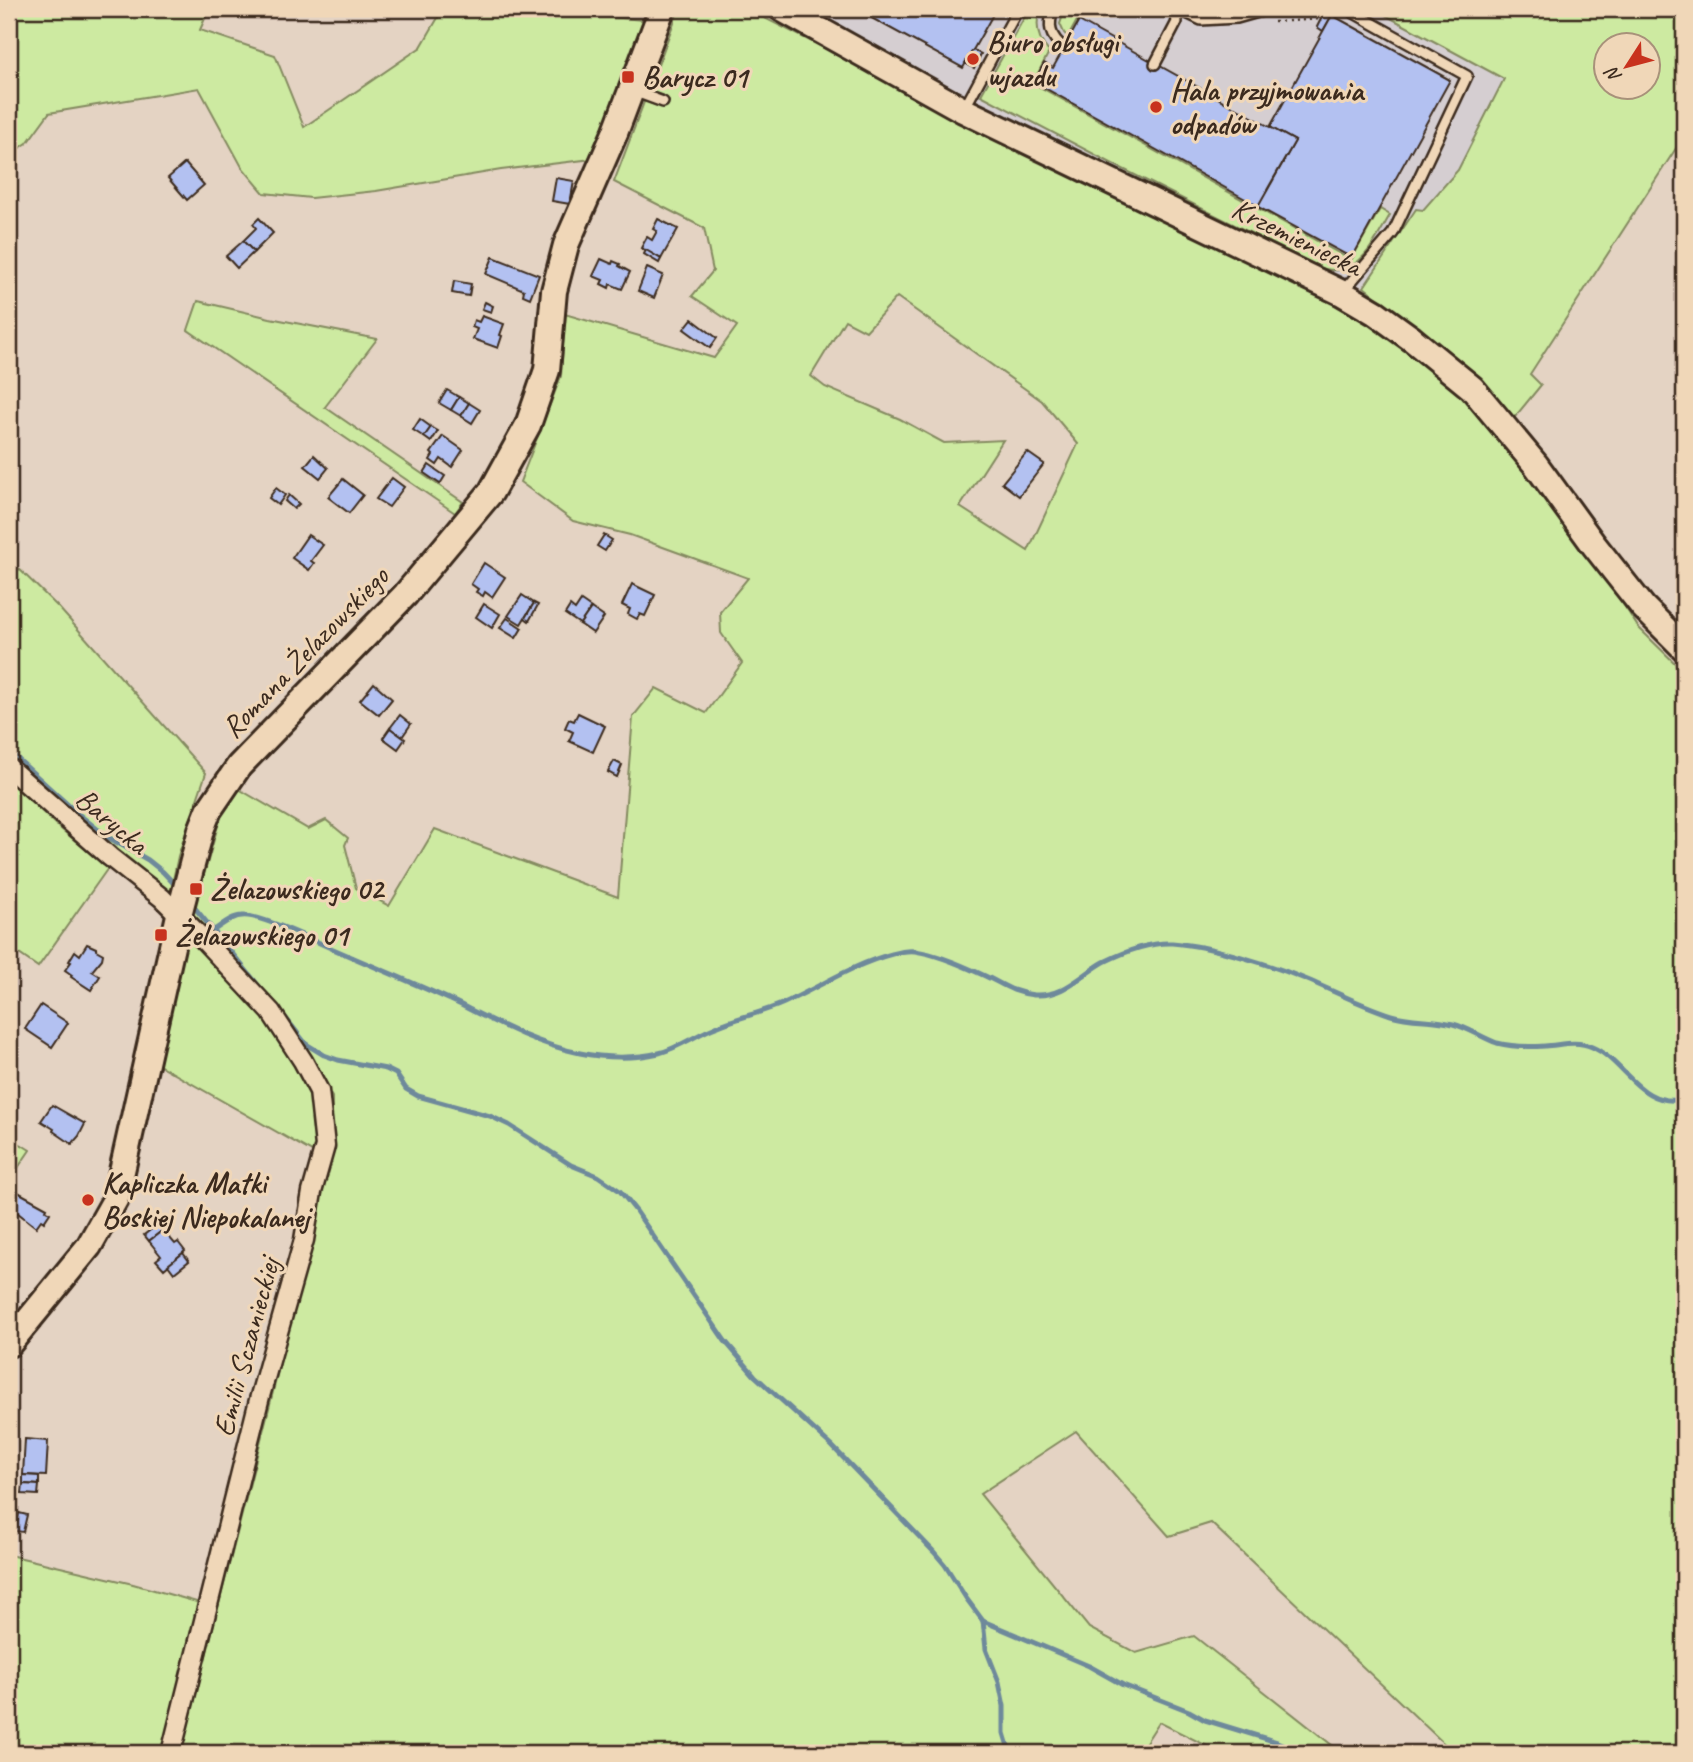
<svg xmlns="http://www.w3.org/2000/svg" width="1693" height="1762" viewBox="0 0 1693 1762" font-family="Caveat,sans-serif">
<rect width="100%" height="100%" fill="#e4d3c3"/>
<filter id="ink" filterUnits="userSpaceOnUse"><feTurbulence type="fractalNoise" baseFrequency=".0143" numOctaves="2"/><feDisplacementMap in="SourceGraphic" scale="14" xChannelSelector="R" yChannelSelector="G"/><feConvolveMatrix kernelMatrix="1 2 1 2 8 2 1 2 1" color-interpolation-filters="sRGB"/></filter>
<g filter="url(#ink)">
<polygon fill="#d5ced1" points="809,9 1374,9 1504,79 1459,170 1423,210 1416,209 1363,287 1320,271 995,115 919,73"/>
<g fill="#cdeaa1" stroke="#848a60" stroke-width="2" fill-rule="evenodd">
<polygon points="9,9 209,9 200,30 275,55 304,127 421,47 443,9 552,9 564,13 644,20 620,91 592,159 501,170 376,191 311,198 264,193 242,167 199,88 49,113 27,143 9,155"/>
<path d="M679,9H747L957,115L1347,306L1469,395L1569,520L1638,627L1684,672V1753H1454L1211,1523L1169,1536L1076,1431L980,1494L1089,1628L1136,1653L1194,1636L1337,1749L1348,1753H1221L1159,1722L1139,1753H181L269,1408L332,1148V1097L302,1048L191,915L203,878L225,801L237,788L308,829L326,820L348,838L345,845L356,888L389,906L435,829L618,897L633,717L656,688L706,713L742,663L721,633L720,612L748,578L630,535L573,521L520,482L561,376L565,314L714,358L737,326L692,296L713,271L704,228L614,182ZM897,297L1042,401L1078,444L1028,551L960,507L1003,440L944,443L900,419L825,387L811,376L845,320L866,331Z"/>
<path d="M1029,9H1040C1035,25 1037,39 1049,52L1033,83L1351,260L1380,209L1390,215C1378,235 1364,268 1338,270C1332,271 1326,269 1321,268L1111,163L981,95Z"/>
<path d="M1374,9H1684V136L1530,374L1541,385L1510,423C1465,374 1416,328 1364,287L1416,209L1423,210L1458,170L1504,79ZM1606,46H1648V88H1606Z"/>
<polygon points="1071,12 1079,17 1068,37 1064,33 1060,24 1063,15"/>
<polygon points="198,301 270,318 377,339 325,407 463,502 455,513 188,330"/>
<polygon points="9,559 59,608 206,773 178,856 170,895 70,811 9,755"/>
<polygon points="9,780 55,824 108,868 38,967 9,947"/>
<path d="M188,932C237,983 302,1037 316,1109C318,1123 315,1139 314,1153L159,1065Z"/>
<polygon points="9,1137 30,1150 9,1181"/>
<polygon points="9,1555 133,1584 200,1603 161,1753 9,1753"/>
</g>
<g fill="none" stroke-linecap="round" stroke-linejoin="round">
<g stroke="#6e899b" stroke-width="5">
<polyline points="9,751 77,813 106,836 148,860 163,872 179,889"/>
<polyline points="190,902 263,991"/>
<path d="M214,930C222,925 232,916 242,916C258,914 307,937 324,945C367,964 412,982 455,1002C495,1022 535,1044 580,1053C604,1058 634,1059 659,1053C679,1048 697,1034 716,1027C738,1017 762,1013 784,1003C819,987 854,964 892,954C899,952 908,950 915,951C936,954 964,966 983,975C1003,984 1010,992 1034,995C1063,997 1081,975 1104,962C1124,952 1149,942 1172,943C1213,946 1272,965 1310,981C1337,993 1363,1006 1391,1015C1411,1021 1433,1019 1453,1024C1469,1028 1482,1038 1497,1043C1512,1047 1530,1047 1545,1046C1561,1045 1576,1040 1592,1047C1625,1061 1640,1109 1684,1099"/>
<polyline points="281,1012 306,1044 324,1055 338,1060 386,1069 396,1074 406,1089 418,1096 490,1116 509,1125 571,1165 598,1176 620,1191 636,1211 725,1341 755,1376 832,1446 934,1552 945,1565 966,1598 983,1621 986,1649 999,1682 1004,1706 1004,1733 1010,1753"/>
<polyline points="983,1621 1089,1666 1123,1685 1189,1711 1205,1720 1277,1742 1303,1753"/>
</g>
</g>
<g fill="#b3c1f1" stroke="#3b2a1e" stroke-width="2">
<polygon points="605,9 621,9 617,16"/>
<polygon points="855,9 996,9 963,68"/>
<polygon points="1325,11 1332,15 1323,31 1317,27"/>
<polygon points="1332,15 1450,80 1352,258 1258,207 1295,141 1270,127"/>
<polygon points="1079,21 1295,141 1258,206 1043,87 1044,83 1036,78 1044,63 1053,68"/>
<polygon points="973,50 981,54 974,68 965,63"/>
<polygon points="185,163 204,185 187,200 168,178"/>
<polygon points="556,178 574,181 570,204 552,201"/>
<polygon points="259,218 273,233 254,252 243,241 256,228 253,224"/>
<polygon points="658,219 678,229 661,259 641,248 647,237 652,240 657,231 653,229"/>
<polygon points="243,241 254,252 237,268 226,256"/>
<polygon points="646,250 661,259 659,263 644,254"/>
<polygon points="493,257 539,275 530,298 523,295 524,290 486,274"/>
<polygon points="601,259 612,264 613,261 620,264 619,266 630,272 622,289 610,284 609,288 601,284 603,280 593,276"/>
<polygon points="647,268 663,275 654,298 638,291"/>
<polygon points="454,281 471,284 469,296 452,293"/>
<polygon points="485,302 493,306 491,312 482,309"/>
<polygon points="482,316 504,324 500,335 502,336 498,348 473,339 477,329 472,327 474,320 479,322"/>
<polygon points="692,319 717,338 710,348 684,329"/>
<polygon points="447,390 459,397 451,410 439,403"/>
<polygon points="459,397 469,403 461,416 451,410"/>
<polygon points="469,403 480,410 472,423 461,416"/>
<polygon points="420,419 431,427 424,437 413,430"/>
<polygon points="431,427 438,431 431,442 424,437"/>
<polygon points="443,436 463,450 452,467 441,459 437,465 430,460 433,455 431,453"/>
<polygon points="1027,452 1044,464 1019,496 1002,483"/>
<polygon points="314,455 328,468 320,478 305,466"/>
<polygon points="429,465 445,476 440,484 424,473"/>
<polygon points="392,478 404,487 389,507 376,499"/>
<polygon points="343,479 363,495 349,513 328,497"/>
<polygon points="276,488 285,495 278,505 269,498"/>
<polygon points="289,495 299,504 294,509 285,501"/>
<polygon points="308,535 323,545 311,561 314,563 309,570 292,558"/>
<polygon points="604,535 612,540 605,551 597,546"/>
<polygon points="484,563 505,577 492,597 485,592 483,596 476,592 478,589 471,584"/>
<polygon points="632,584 655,595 645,616 640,614 637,619 628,614 630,609 622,605"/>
<polygon points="522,595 534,603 521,624 508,616"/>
<polygon points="581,601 591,608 580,624 565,614 570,606 575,610"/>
<polygon points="534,603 538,605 529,621 525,618"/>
<polygon points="484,604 500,614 492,628 476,617"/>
<polygon points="591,608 604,617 593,633 580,624"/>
<polygon points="507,618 522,628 516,638 500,628"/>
<polygon points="374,683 392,699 379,715 360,700"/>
<polygon points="578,713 605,726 593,752 569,741 573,732 565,728 569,719 574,721"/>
<polygon points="400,715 411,724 402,737 390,728"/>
<polygon points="390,728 405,739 398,749 383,738"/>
<polygon points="614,761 622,765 617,777 608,772"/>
<polygon points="87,944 96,948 96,950 103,954 102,959 92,971 100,976 91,990 71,977 72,975 65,970 71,962 69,961 75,951 80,955"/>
<polygon points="41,1005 68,1023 52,1047 25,1029"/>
<polygon points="9,1064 14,1068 10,1074 16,1078 9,1087"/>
<polygon points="52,1105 85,1124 79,1136 72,1144 53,1131 54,1129 41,1121"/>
<polygon points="16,1191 47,1208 46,1210 50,1213 44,1222 41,1220 36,1227 9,1206 9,1201"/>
<polygon points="158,1224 163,1230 149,1241 144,1235"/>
<polygon points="163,1230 175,1244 178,1242 185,1251 164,1269 156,1260 161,1256 149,1241"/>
<polygon points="183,1253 189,1261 174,1273 168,1265"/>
<polygon points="25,1439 48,1441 46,1476 23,1475"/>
<polygon points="23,1475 39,1476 39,1485 23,1484"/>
<polygon points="23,1484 39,1485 38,1495 22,1494"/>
<polygon points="9,1511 19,1513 15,1531 9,1529"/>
<polygon points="19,1513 27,1515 23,1532 15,1531"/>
</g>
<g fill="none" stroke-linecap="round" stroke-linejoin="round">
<g stroke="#3b2a1e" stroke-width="14">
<g id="lane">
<path d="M1053,9C1048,26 1049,36 1064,48"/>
<polyline points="1178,9 1201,20 1237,18 1269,9"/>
<polyline points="1155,64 1177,22 1175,9"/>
<polyline points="633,91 663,102"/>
<polyline points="964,109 1018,9"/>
<polyline points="1343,291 1393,233 1467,76 1347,9"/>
</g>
</g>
<g stroke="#3b2a1e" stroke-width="23">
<polyline id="street" points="9,768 110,857 162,898 200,936 271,1012 303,1061 319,1091 325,1146 312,1192 304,1240 260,1396 171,1753"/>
</g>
<g stroke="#3b2a1e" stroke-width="30">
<g id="secondary">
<polyline points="782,9 963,110 1342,293 1376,313 1412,339 1472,388 1536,465 1594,545 1643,607 1684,648"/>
<polyline points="9,1344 89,1246 116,1198 179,915 201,830 209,810 239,766 406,594 491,492 528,425 547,370 554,291 566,245 615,133 662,9"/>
</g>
</g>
<polyline stroke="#3b2a1e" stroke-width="2.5" stroke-dasharray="2 5" stroke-linecap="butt" points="1274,22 1321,19"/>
<use href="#lane" stroke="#f0d7b8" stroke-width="9"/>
<use href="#street" stroke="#f0d7b8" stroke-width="18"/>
<use href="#secondary" stroke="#f0d7b8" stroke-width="24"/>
</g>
</g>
<g fill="#c8321e" stroke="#f0d7b8" stroke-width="2.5">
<circle cx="973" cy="59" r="7"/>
<rect x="621" y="70" width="14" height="14" rx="3.5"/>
<circle cx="1156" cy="107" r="7"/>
<rect x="189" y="882" width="14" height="14" rx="3.5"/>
<rect x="154" y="928" width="14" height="14" rx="3.5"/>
<circle cx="88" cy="1200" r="7"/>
</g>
<g text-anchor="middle" stroke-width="6" stroke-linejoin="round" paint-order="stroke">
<g font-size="30" font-weight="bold" fill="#3b2a1e" stroke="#f0d7b8" text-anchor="start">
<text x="987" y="52">Biuro obsługi<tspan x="987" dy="34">wjazdu</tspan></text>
<text x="642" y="87">Barycz 01</text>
<text x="1170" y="100">Hala przyjmowania<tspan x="1170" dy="34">odpadów</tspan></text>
<text x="210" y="899">Żelazowskiego 02</text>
<text x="175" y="945">Żelazowskiego 01</text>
<text x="102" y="1193">Kapliczka Matki<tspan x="102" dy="34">Boskiej Niepokalanej</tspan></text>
</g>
<g font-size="30" fill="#3b2a1e" stroke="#f0d7b8">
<text transform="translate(1297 237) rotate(26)" y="10">Krzemieniecka</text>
<text transform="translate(305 652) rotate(-46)" y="10">Romana Żelazowskiego</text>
<text transform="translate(112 821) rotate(40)" y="10">Barycka</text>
<text transform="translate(246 1347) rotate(-75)" y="10">Emilii Sczanieckiej</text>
</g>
</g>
<rect width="1693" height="1762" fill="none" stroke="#f0d7b8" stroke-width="35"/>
<rect x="18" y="18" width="1658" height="1727" fill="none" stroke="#3b2a1e" stroke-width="2.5" filter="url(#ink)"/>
<g transform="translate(1627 66) rotate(234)"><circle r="33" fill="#f0d7b8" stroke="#a8927a" stroke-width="2"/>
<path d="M0-5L12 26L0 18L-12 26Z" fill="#c8321e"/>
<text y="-10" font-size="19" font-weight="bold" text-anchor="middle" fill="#3b2a1e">N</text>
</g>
</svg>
